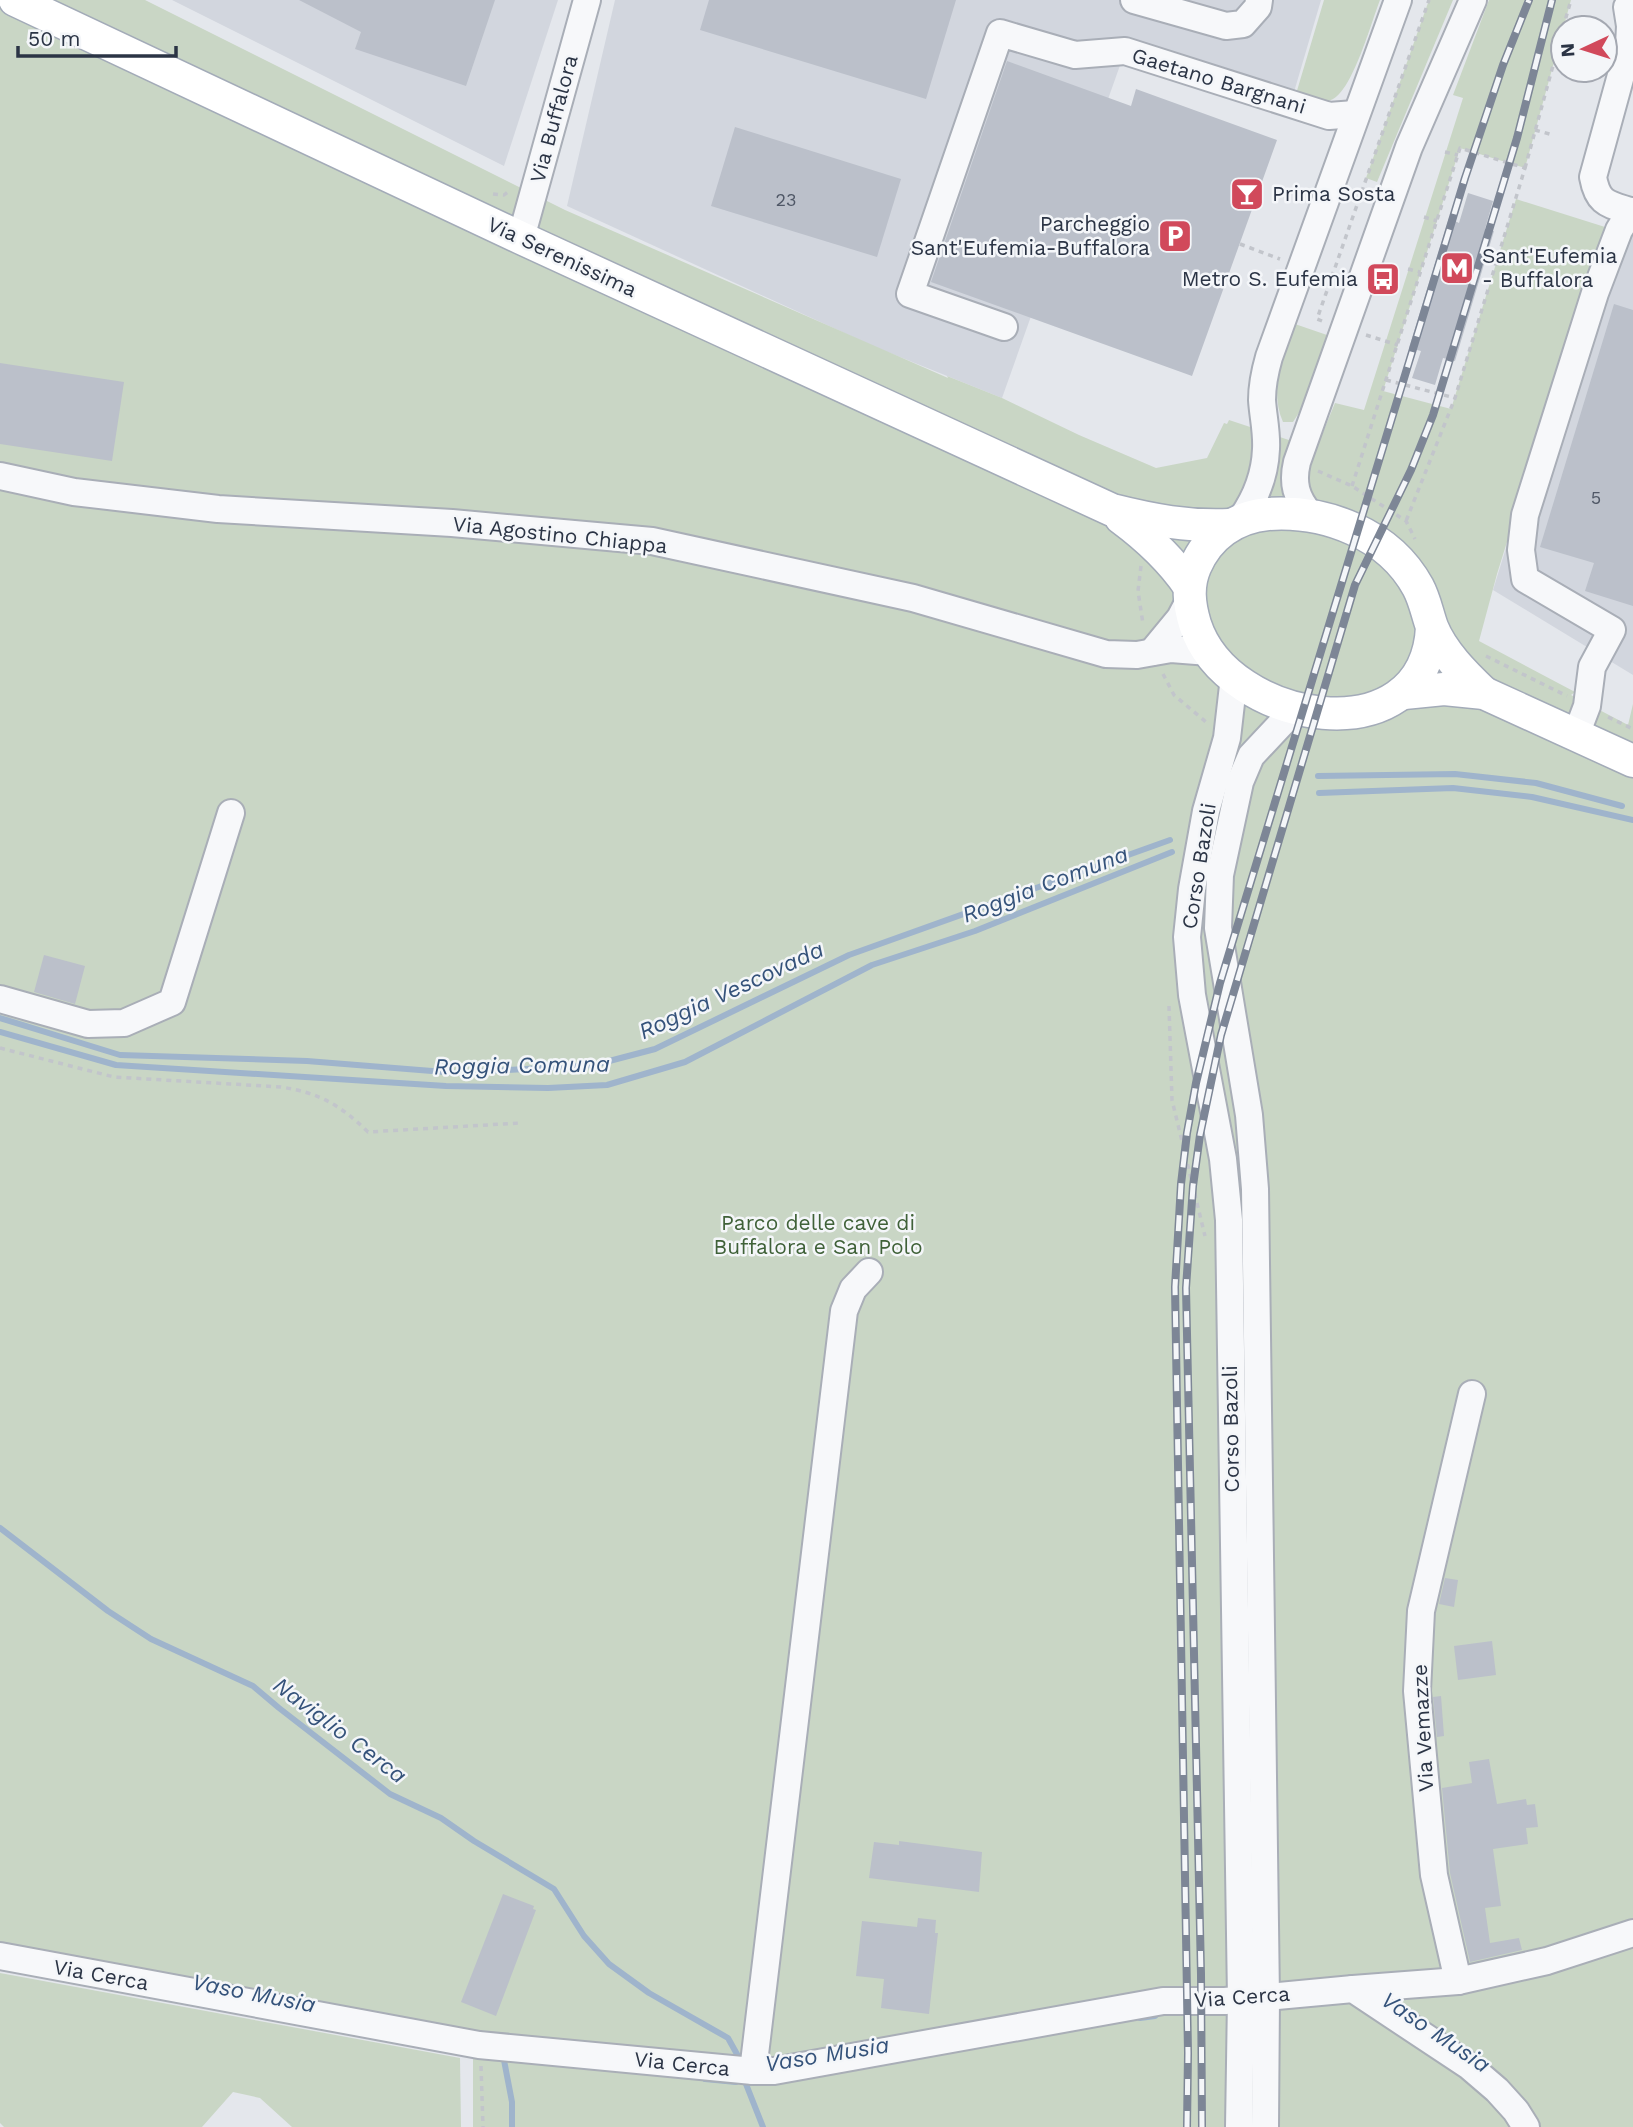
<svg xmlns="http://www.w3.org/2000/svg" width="1633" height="2127" viewBox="0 0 1633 2127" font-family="'Work Sans',sans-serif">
<rect width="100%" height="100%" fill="#e4e7ec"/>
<g fill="#d2d6de">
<polygon points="172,0 558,0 504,166"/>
<polygon points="615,0 1321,0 1294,92 1129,40 1002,398 875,347 567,206"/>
<polygon points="1605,227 1633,235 1633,675 1493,590"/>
</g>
<g fill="#c9d6c5">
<polygon points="0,0 145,0 565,210 948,378 947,376 1002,398 1079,435 1156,468 1207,458 1224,423 1227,424 1229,420 1316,449 1335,403 1364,410 1463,98 1453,95 1489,0 1571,0 1525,168 1460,148 1383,391 1451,409 1516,199 1605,227 1497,574 1479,641 1575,692 1571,695 1628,725 1633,704 1633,2127 473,2127 473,2039 0,1949"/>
<path d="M1324,0H1380C1371,23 1353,89 1333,99C1321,106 1307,98 1296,94Z"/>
<polygon points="1429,0 1453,0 1377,182 1366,178"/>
<path d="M1292,323L1327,335L1302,408L1293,422H1283C1269,390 1283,356 1292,323Z"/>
<polygon points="0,1973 460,2058 461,2127 292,2127 260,2098 233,2092 202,2127 4,2127 0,2123"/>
</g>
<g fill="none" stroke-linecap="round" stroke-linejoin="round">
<g stroke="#9fb4cc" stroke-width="6">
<polyline points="1318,776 1455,774 1536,783 1622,806"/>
<polyline points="1319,793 1453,788 1532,797 1633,820"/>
<polyline points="0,1018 120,1055 307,1061 457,1073 594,1065 655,1049 849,955 1170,840"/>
<polyline points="0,1032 116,1065 446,1086 548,1088 607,1085 685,1062 872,965 975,931 1172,852"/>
<polyline points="0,1528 108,1611 151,1639 253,1686 279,1708 390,1794 441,1818 474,1841 554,1889 584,1936 609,1964 649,1993 728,2038 738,2056"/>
<polyline points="1140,2018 1155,2016"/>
<polyline points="503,2055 512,2102 512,2127"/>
<polyline points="705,2079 736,2082"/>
<polyline points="744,2079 763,2127"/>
</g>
</g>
<g fill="#bbc0ca">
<polygon points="299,0 495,0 466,86 355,49 361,32"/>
<polygon points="709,0 956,0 926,99 700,30"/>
<polygon points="1007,61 1131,106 1136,89 1277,140 1192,376 931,282"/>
<polygon points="735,127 901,179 877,257 711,206"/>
<polygon points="1468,193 1493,201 1485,229 1494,231 1455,361 1443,358 1435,385 1412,378 1421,351 1409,348 1449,218 1459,223"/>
<polygon points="1614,304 1633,310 1633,606 1585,591 1594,563 1540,547"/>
<polygon points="0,363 124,382 112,461 0,444"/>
<polygon points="44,955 85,966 75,1004 34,992"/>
<polygon points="1445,1578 1458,1580 1454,1607 1439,1604"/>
<polygon points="1492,1641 1496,1675 1458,1680 1454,1646"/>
<polygon points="1441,1696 1444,1736 1437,1737 1433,1697"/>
<polygon points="1489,1759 1497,1804 1526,1799 1527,1805 1535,1804 1538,1827 1526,1828 1528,1844 1493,1849 1501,1906 1485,1908 1490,1943 1519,1938 1522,1950 1470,1962 1450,1873 1442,1788 1472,1783 1469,1762"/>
<polygon points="899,1841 982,1852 979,1892 869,1878 874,1842 899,1845"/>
<polygon points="503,1894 534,1906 533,1909 536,1910 496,2016 461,2002"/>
<polygon points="918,1918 936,1920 935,1933 938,1933 929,2014 881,2008 884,1979 856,1976 862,1921 917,1927"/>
</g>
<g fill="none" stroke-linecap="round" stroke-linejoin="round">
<g stroke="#a9aeb7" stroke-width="30">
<g id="minor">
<polyline points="1134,0 1226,26 1243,24 1258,7 1259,0"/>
<path d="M1627,7L1630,26L1629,46L1593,177C1598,205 1609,204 1633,212"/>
<polyline points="521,238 587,0"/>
<polyline points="1004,327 910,294 1000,33 1075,55 1125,51 1329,116 1355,114"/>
<polyline points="0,476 74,492 218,509 452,523 652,541 913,598 1106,654 1137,655 1171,649 1209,652"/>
<path d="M1310,514C1296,498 1292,483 1297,462L1409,147L1473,0"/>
<path d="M1241,519C1256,498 1265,475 1266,449C1267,432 1263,416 1262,400C1262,385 1265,371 1269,357L1398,0"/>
<polyline points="1152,652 1180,618 1190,599"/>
<polyline points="1234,677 1227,738 1206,811 1192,889 1187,937 1192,995 1223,1159 1229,1220 1241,1999 1239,2127"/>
<polyline points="1576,735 1587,706 1592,667 1612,630 1525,579 1521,550 1525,515 1595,293 1619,230 1631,211"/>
<polyline points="0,999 88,1024 124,1023 172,1002 231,813"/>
<polyline points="0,1956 479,2045 753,2071 774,2071 1163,2001 1225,2001 1353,1989 1469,2066 1497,2090 1516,2111 1526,2127"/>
<polyline points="1458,1981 1434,1875 1417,1691 1421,1611 1472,1394"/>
<polyline points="1353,1989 1458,1981 1547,1961 1633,1933"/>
<polyline points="753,2071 844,1311 853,1289 869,1272"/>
<polyline points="1265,2127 1266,1997 1255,1189 1249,1115 1218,928 1220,875 1240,782 1251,756 1295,709"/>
</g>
</g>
<g stroke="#a3abb8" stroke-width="35">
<g id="major">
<path d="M15,0L521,238L1112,510C1152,520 1188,527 1230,525"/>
<path d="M1121,518C1148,538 1170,558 1189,586"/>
<path d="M1432,627C1426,759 1227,725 1195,624C1189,604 1187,586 1195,567C1208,536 1235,517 1268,514C1326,510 1389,534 1418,587C1425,600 1427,613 1432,627C1442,652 1464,674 1484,693"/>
<polyline points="1404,693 1444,689 1484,693 1633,761"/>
</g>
</g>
<g stroke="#c2c5cb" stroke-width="3.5" stroke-dasharray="5 5" stroke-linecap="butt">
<polyline points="1563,28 1571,0"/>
<polyline points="1535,130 1553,135"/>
<polyline points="1445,152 1458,155"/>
<polyline points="1525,168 1563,29"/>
<polyline points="493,194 504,195 509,191"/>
<polyline points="1424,217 1437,221"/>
<polyline points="1240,244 1280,259"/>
<polyline points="1408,269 1420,272"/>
<polyline points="1322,321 1317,319 1429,0"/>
<polyline points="1366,335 1398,345"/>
<polyline points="1386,380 1455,398"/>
<polyline points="1318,471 1352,486 1406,521 1415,539"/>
<polyline points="1352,486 1460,148 1525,168 1455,398 1406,521"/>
<polyline points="1141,566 1138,591 1143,624"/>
<polyline points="1486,656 1567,696"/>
<polyline points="1163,674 1174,695 1206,722"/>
<polyline points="1608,717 1633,729"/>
<polyline points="1169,1006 1172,1100 1205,1236"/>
<path d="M0,1048L114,1077L281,1087C320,1093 340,1105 368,1132L520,1123"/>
<polyline points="481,2066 483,2127"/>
</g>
<use href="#minor" stroke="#f7f8fa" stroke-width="26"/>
<use href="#major" stroke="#fff" stroke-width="32"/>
<g stroke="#7d8696" stroke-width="8">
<g id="rail">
<polyline points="1187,2127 1188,2053 1175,1287 1181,1184 1187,1133 1196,1083 1220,983 1465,178 1503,65 1529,0"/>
<polyline points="1202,2127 1201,1974 1186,1288 1193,1186 1200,1135 1221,1035 1355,585 1411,470 1433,415 1517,138 1552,0"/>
</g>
</g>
<use href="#rail" stroke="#f4f6f9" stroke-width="5" stroke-dasharray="16" stroke-linecap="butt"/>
</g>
<defs>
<g id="bar-square" transform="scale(1.75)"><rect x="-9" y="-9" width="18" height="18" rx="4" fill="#d1495b" stroke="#f4f6f9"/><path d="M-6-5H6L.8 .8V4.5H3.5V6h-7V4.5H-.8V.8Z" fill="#fff"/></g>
<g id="parking-square" transform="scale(1.75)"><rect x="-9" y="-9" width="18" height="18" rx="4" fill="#d1495b" stroke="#f4f6f9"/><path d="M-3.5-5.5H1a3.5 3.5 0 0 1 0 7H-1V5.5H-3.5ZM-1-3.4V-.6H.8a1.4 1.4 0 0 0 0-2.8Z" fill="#fff"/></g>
<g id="metro-square" transform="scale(1.75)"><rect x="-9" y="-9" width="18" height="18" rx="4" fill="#d1495b" stroke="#f4f6f9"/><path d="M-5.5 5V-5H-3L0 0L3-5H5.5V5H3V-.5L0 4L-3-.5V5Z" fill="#fff"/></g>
<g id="bus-square" transform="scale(1.75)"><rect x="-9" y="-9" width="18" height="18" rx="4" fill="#d1495b" stroke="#f4f6f9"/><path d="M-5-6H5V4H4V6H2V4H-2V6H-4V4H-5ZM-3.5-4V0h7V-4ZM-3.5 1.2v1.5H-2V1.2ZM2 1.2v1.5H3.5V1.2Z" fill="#fff"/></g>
</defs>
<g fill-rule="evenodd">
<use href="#bar-square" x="1247" y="194"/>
<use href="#parking-square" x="1175" y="236"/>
<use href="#metro-square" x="1457" y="268"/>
<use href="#bus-square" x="1383" y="279"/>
</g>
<g text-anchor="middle" stroke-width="5" stroke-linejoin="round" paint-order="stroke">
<g font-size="18" fill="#4f5766">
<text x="786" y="206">23</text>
<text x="1596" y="504">5</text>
</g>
<g font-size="21" fill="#2b3445" stroke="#f4f6f9">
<text transform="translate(1219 81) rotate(17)" y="7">Gaetano Bargnani</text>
<text transform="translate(554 119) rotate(-75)" y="7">Via Buffalora</text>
<text transform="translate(562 257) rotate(25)" y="7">Via Serenissima</text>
<text transform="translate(560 535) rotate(6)" y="7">Via Agostino Chiappa</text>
<text transform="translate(1199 866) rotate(-81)" y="7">Corso Bazoli</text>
<text transform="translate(1231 1429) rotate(-91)" y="7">Corso Bazoli</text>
<text transform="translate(1423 1728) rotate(-93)" y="7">Via Vemazze</text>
<text transform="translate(101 1975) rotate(10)" y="7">Via Cerca</text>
<text transform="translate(1242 1997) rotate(-4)" y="7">Via Cerca</text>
<text transform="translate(682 2064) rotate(6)" y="7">Via Cerca</text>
</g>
<g font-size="21" fill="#2b3445" stroke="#f4f6f9" text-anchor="start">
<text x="1272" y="201">Prima Sosta</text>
<text x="1150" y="231" text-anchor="end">Parcheggio<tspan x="1150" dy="24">Sant'Eufemia-Buffalora</tspan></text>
<text x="1482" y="263">Sant'Eufemia<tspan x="1482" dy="24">- Buffalora</tspan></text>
<text x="1358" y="286" text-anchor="end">Metro S. Eufemia</text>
</g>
<g font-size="21" fill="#3f6138" stroke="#f4f6f9">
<text x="818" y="1230">Parco delle cave di<tspan x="818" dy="24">Buffalora e San Polo</tspan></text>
</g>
<g font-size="23" font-style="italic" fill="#34527a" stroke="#f4f6f9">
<text transform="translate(1045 884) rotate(-21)" y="8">Roggia Comuna</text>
<text transform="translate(731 990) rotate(-25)" y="8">Roggia Vescovada</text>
<text transform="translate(522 1065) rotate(-1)" y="8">Roggia Comuna</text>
<text transform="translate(340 1730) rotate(37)" y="8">Naviglio Cerca</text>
<text transform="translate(254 1993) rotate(11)" y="8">Vaso Musia</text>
<text transform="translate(1436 2032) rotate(34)" y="8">Vaso Musia</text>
<text transform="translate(827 2054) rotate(-9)" y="8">Vaso Musia</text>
</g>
</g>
<g transform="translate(1584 49) rotate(266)"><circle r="33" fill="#f4f6f9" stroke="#a4a8b1" stroke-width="2"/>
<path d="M0-5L12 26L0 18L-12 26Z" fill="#d1495b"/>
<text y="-10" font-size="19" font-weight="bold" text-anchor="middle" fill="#2b3445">N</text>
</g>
<path d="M18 46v10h158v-10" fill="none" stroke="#2b3445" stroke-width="3.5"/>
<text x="28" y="46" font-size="21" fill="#2b3445" stroke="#f4f6f9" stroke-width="5" paint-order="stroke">50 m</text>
</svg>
